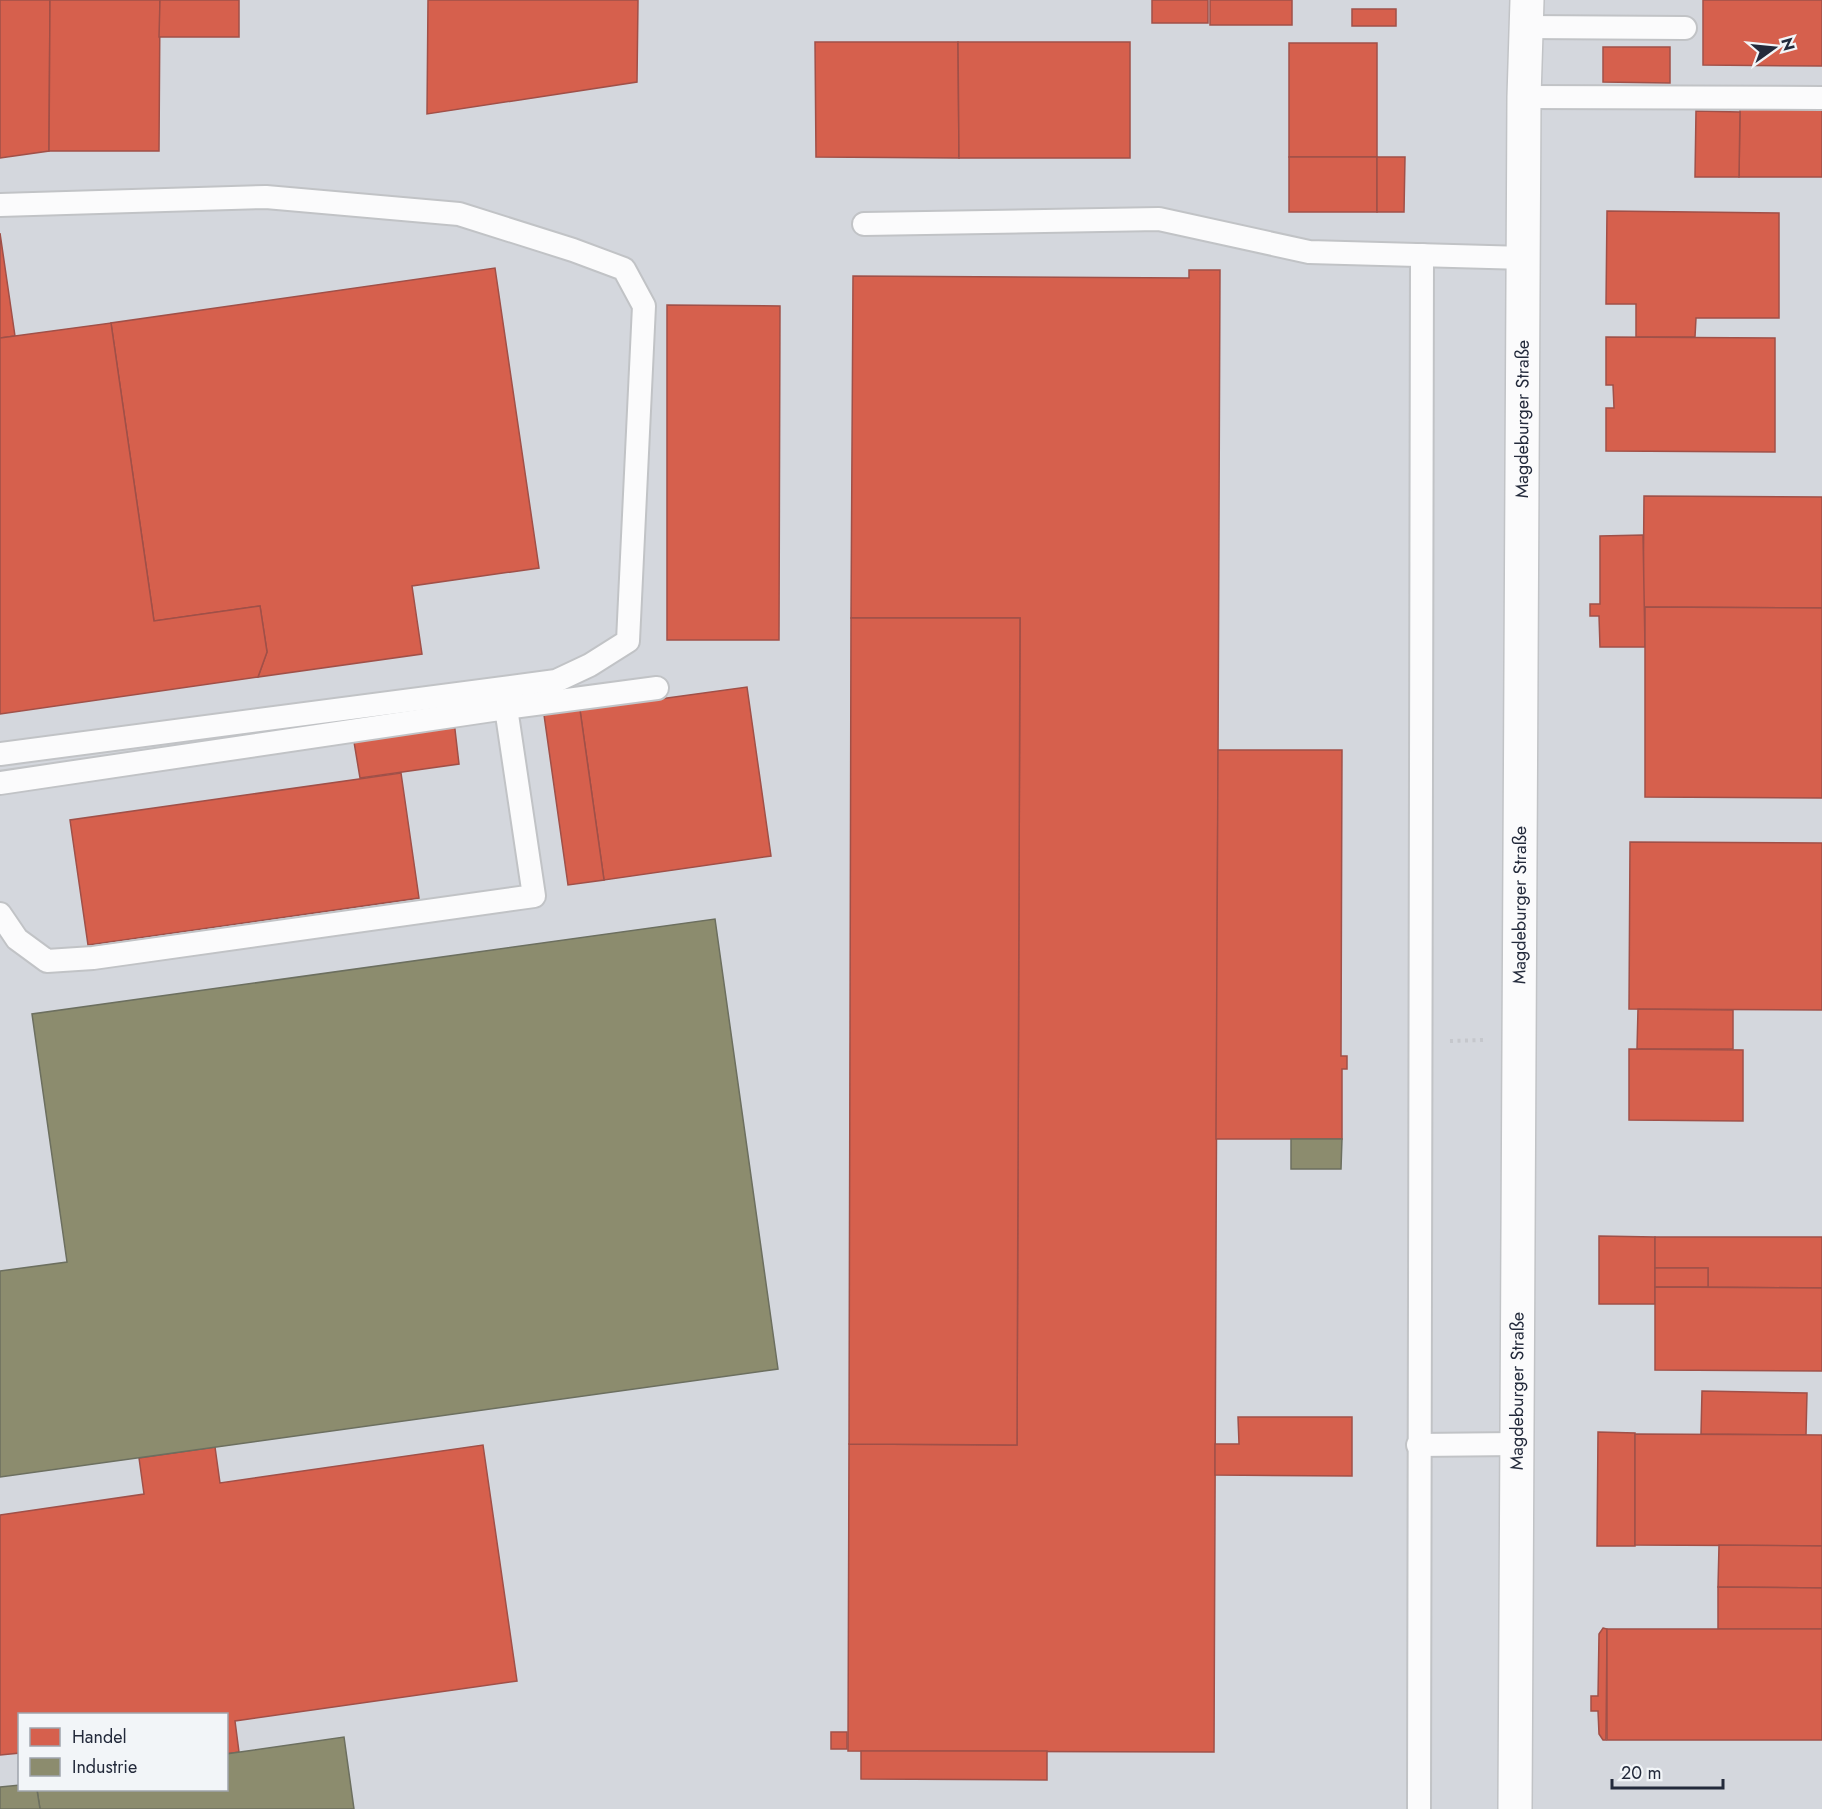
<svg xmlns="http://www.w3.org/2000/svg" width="1822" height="1809" viewBox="0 0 1822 1809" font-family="Jost,sans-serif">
<rect width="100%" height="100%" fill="#e4e6e9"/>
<path fill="#d4d7dd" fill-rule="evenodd" d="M0,0H1822V1809H0ZM20,1714H226V1790H20Z"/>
<g fill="#d6604d" stroke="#a05048" stroke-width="1.5">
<polygon points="0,0 50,0 49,151 0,158"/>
<polygon points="50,0 160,0 159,151 49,151"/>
<polygon points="160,0 239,0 239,37 159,37"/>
<polygon points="428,0 638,0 637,82 427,114"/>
<rect x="1152" y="0" width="56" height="23"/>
<rect x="1210" y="0" width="82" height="25"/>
<polygon points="1703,0 1822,0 1822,66 1703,65"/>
<rect x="1352" y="9" width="44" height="17"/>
<polygon points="815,42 958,42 959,158 816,157"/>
<polygon points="958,42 1130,42 1130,158 959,158"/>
<rect x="1289" y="43" width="88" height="114"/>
<polygon points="1603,47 1670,47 1670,83 1603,82"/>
<polygon points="1740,108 1822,109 1822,177 1739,177"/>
<polygon points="1696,111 1740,112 1739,177 1695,177"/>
<rect x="1289" y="157" width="88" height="55"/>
<polygon points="1377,157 1405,157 1404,212 1377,212"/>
<polygon points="1607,211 1779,213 1779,318 1696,318 1695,337 1636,337 1636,304 1606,304"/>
<polygon points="0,233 15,336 0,338"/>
<polygon points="495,268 539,568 412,586 422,654 258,677 267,652 260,606 154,621 111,323"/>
<polygon points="1189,270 1220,270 1214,1752 848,1751 849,1444 1017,1445 1020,618 851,618 853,276 1189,278"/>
<polygon points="667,305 780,306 779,640 667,640"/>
<polygon points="111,323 154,621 260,606 267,652 258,677 0,714 0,338"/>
<polygon points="1606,337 1775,338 1775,452 1606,451 1606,408 1614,408 1613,385 1606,385"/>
<polygon points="1644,496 1822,497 1822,608 1643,607"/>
<polygon points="1643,535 1645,647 1600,647 1599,616 1590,616 1590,604 1600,604 1600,536"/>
<polygon points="1645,607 1822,608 1822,798 1645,797"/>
<polygon points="851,618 1020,618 1017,1445 849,1444"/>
<polygon points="747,687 771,856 604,880 580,710"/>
<polygon points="580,710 604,880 568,885 544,715"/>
<polygon points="454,721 459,764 360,778 353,736"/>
<polygon points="1218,750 1342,750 1341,1056 1347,1056 1347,1069 1342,1069 1342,1139 1216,1139"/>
<polygon points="401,773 419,898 88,945 70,820"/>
<polygon points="1630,842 1822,843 1822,1010 1629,1009"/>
<polygon points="1638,1009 1733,1010 1733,1049 1637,1049"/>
<polygon points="1629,1049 1743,1050 1743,1121 1629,1120"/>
<polygon points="1599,1236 1655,1237 1655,1304 1599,1304"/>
<polygon points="1655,1237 1822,1237 1822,1288 1708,1287 1708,1268 1655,1268"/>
<rect x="1655" y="1268" width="53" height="19"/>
<polygon points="1655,1287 1822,1288 1822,1371 1655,1370"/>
<polygon points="1702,1391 1807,1393 1806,1435 1701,1434"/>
<polygon points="1238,1417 1352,1417 1352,1476 1215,1475 1215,1444 1239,1444"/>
<polygon points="1598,1432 1635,1433 1635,1546 1597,1546"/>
<polygon points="1635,1434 1822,1435 1822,1546 1635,1545"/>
<polygon points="483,1445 517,1681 235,1721 239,1752 226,1754 226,1714 20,1714 20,1753 0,1755 0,1515 144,1494 139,1458 215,1447 220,1483"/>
<polygon points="1719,1545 1822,1546 1822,1588 1718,1587"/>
<polygon points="1718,1587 1822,1588 1822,1629 1718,1629"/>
<polygon points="1603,1628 1607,1629 1606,1740 1603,1740 1599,1734 1598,1711 1591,1711 1591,1696 1598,1696 1599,1634"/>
<rect x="1607" y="1629" width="215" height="111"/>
<rect x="831" y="1732" width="16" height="17"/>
<polygon points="861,1751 1047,1751 1047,1780 861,1779"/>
</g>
<g fill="#8c8c6e" stroke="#6c6f5f" stroke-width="1.5">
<polygon points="715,919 778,1369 0,1477 0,1271 67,1262 32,1014"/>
<polygon points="1291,1139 1342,1139 1341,1169 1291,1169"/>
<polygon points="344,1737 354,1809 40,1809 37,1790 226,1790 226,1754"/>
<polygon points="20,1785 20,1790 37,1790 40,1809 0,1809 0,1787"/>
</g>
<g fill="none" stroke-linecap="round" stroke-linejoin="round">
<g stroke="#c1c3c6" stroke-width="26">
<g id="lane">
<polyline points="1526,27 1685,28"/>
<polyline points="1524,97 1822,98"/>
<polyline points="0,205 266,197 459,214 573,250 624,269 644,306 628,641 590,665 556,681 0,754"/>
<polyline points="864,224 1159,219 1309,252 1525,258"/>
<polyline points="506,708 657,688"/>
<polyline points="0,783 506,708 534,896 93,958 47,961 17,939 0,914"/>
<polyline points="1418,1445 1516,1444"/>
<polyline points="1419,1809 1422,255"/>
</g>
</g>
<g stroke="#c1c3c6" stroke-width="36">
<g id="street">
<path id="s1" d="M1515,1809L1524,97L1527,0"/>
</g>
</g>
<polyline stroke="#c5c7cc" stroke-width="4" stroke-dasharray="3 4.5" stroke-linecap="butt" points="1450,1041 1484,1040"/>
<use href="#lane" stroke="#fbfbfc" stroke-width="22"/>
<use href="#street" stroke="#fbfbfc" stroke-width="33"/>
</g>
<g text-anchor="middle" stroke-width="6" stroke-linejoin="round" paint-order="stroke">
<g font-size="18" fill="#232a3b" stroke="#f2f5f8">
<text dy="6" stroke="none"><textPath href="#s1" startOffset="1390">Magdeburger Straße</textPath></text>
<text dy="6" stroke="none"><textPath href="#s1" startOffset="904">Magdeburger Straße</textPath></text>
<text dy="6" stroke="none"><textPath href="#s1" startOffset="418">Magdeburger Straße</textPath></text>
</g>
</g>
<rect x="18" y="1713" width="210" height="78" fill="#f2f5f8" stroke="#9fa4ac" stroke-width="1.5"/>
<rect x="30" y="1728" width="30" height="18" fill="#d6604d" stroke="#9fa4ac" stroke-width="1.5"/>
<text x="72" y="1743" font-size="18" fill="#232a3b">Handel</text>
<rect x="30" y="1758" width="30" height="18" fill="#8c8c6e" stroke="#9fa4ac" stroke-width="1.5"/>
<text x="72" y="1773" font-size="18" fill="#232a3b">Industrie</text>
<g transform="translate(1774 48) rotate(75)" stroke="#f2f5f8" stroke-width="4.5" paint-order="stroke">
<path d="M0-4.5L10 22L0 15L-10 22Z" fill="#232a3b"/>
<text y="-9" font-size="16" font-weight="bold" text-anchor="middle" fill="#232a3b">N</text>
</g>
<path d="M1612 1779v9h111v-9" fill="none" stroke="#232a3b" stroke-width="3"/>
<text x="1621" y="1779" font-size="18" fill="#232a3b" stroke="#f2f5f8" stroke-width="4.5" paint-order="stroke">20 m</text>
</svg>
